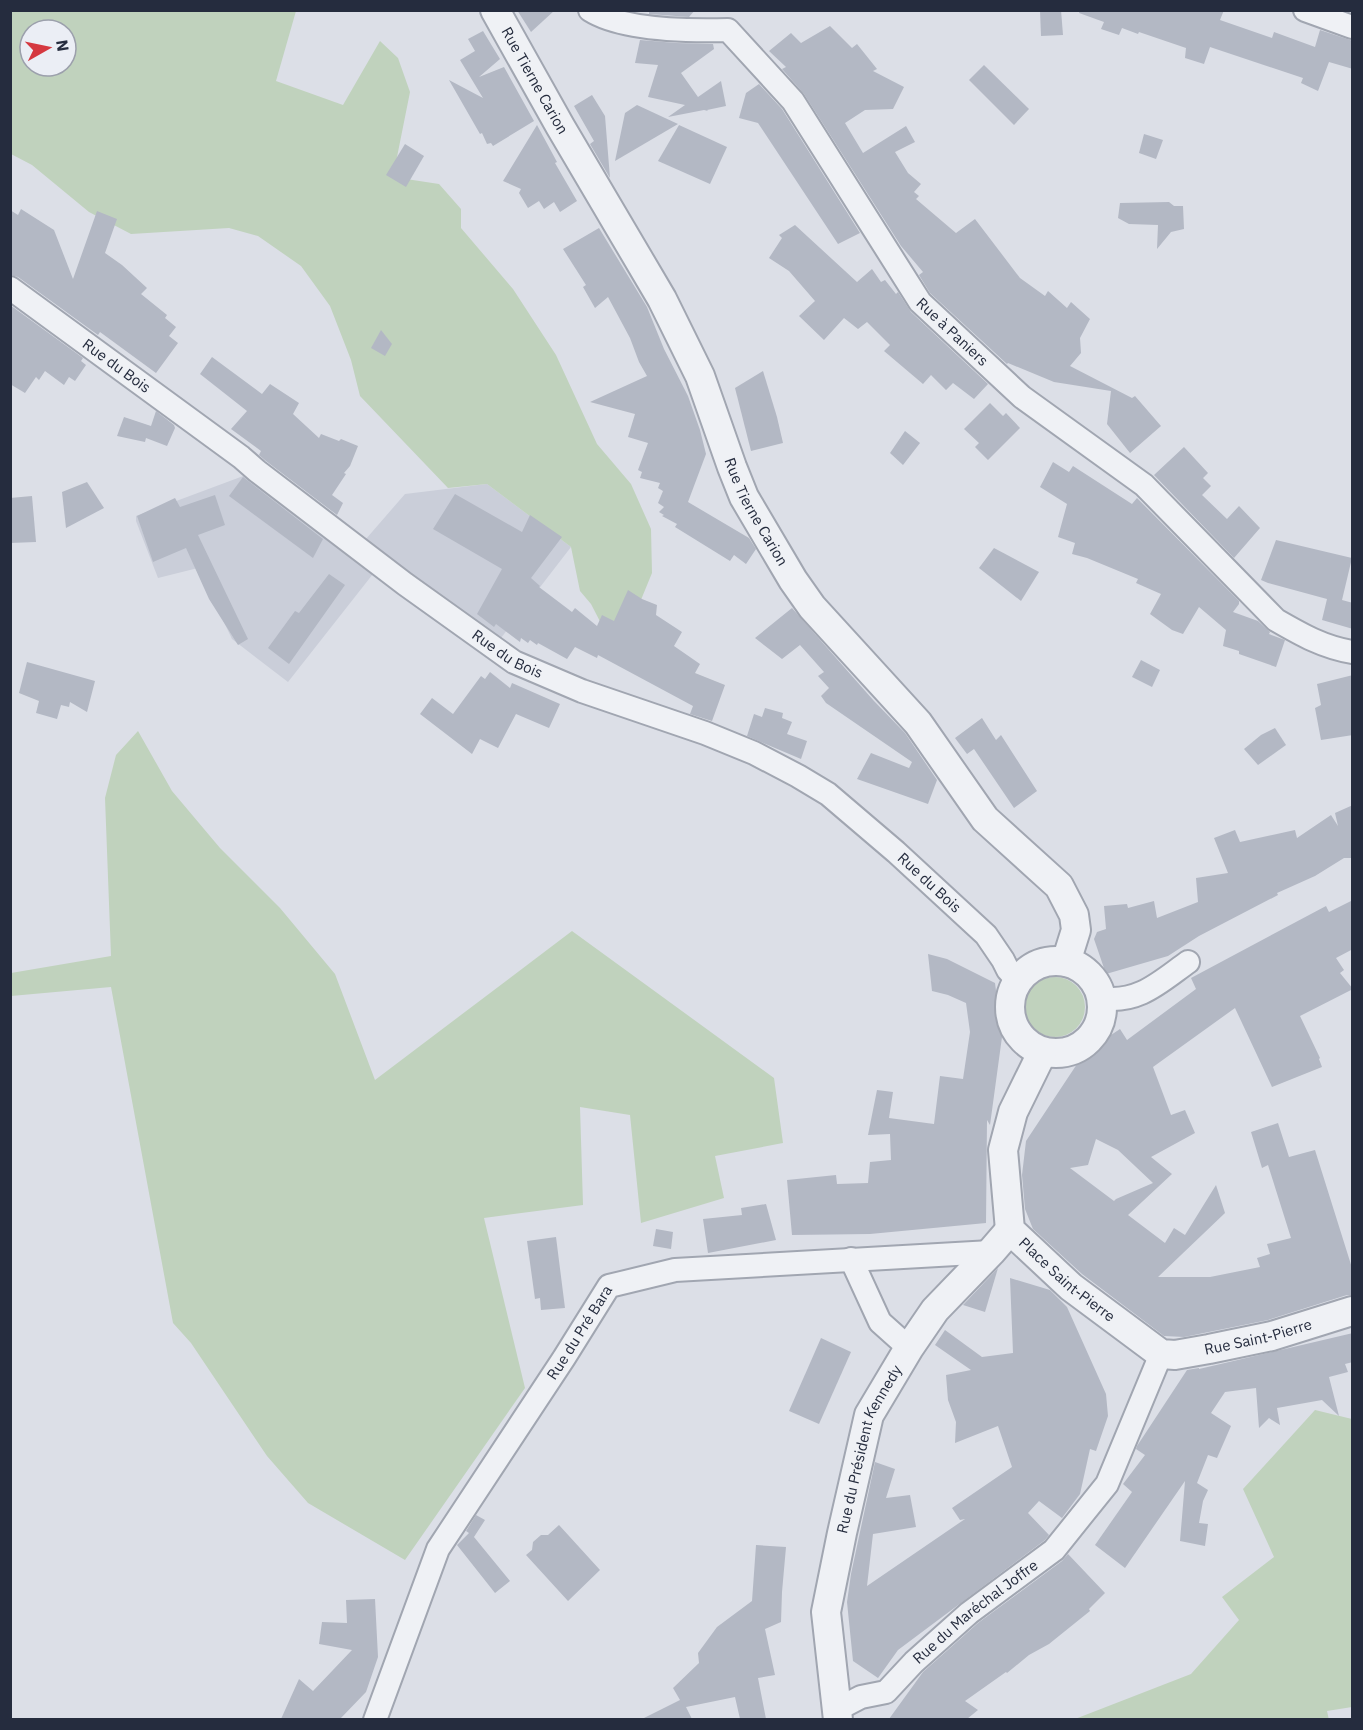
<svg xmlns="http://www.w3.org/2000/svg" width="1363" height="1730" viewBox="0 0 1363 1730" font-family="'IBM Plex Sans',sans-serif">
<rect width="100%" height="100%" fill="#dcdfe7"/>
<polygon fill="#caced9" points="257,471 359,547 405,494 487,484 571,547 494,647 380,565 288,682 232,639 198,568 158,578 136,521 136,516"/>
<g fill="#c0d2bd" fill-rule="evenodd">
<path d="M10,11H296L276,81L343,105L380,41L398,58L410,92L393,177L439,184L461,209V228L513,289L556,355L597,444L631,484L651,529L652,573L636,612L606,633L591,604L580,591L571,547L487,484L448,488L360,396L351,360L330,306L301,266L258,236L229,228L131,234L89,212L32,165L11,154ZM30,30H66V66H30Z"/>
<polygon points="138,731 172,791 220,848 280,908 335,974 375,1080 572,931 774,1078 783,1143 715,1156 724,1198 641,1223 630,1115 580,1107 583,1205 484,1218 525,1388 405,1560 308,1503 267,1456 191,1343 173,1323 111,987 11,996 11,973 111,956 105,798 116,755"/>
<circle cx="1055" cy="1007" r="30"/>
<polygon points="1315,1410 1352,1419 1352,1707 1327,1711 1329,1720 1075,1719 1191,1674 1239,1620 1222,1597 1274,1557 1243,1489"/>
</g>
<g fill="#b3b8c4" fill-rule="evenodd">
<polygon points="517,10 555,10 531,32"/>
<polygon points="649,10 695,10 689,17 649,14"/>
<polygon points="1040,10 1061,10 1063,35 1041,36"/>
<polygon points="1080,10 1224,10 1220,20 1272,38 1274,32 1315,47 1320,30 1353,41 1353,69 1329,62 1318,91 1301,83 1303,78 1210,47 1204,64 1185,58 1186,48 1139,32 1138,34 1122,28 1119,35 1101,29 1104,22 1079,13"/>
<polygon points="830,26 852,48 857,44 877,69 873,71 904,87 893,109 865,110 845,123 863,153 906,126 915,142 895,152 908,173 921,184 914,192 919,196 916,199 956,233 975,219 1020,278 1045,296 1048,291 1067,308 1071,302 1090,319 1080,338 1081,353 1070,366 1132,398 1135,396 1161,426 1130,453 1107,424 1111,391 1054,382 1008,363 1007,364 930,293 919,275 923,272 901,246 804,94 782,69 786,67 769,51 791,33 801,43"/>
<polygon points="483,31 500,59 479,77 504,67 534,121 493,146 491,143 487,144 482,133 480,134 449,80 483,98 460,60 475,51 468,39"/>
<polygon points="640,40 676,43 713,44 714,49 681,73 698,97 721,81 726,106 707,110 708,111 704,110 668,117 685,105 648,97 658,65 635,63"/>
<polygon points="984,65 1029,109 1014,125 969,80"/>
<polygon points="759,84 782,109 860,233 838,244 758,123 739,118 746,93"/>
<polygon points="592,95 605,116 610,178 590,144 594,141 574,106"/>
<polygon points="637,105 678,124 615,161 625,113"/>
<polygon points="537,125 557,162 555,163 577,201 560,212 554,202 544,209 539,201 528,208 519,193 521,189 503,181"/>
<polygon points="679,125 727,147 710,184 658,161"/>
<polygon points="1144,134 1163,140 1156,159 1139,153"/>
<polygon points="405,144 424,156 406,187 386,175"/>
<polygon points="1169,202 1174,206 1183,206 1184,229 1171,232 1157,249 1158,225 1129,224 1118,218 1120,203"/>
<polygon points="21,209 54,230 73,279 97,211 117,219 105,253 122,265 147,288 141,294 167,315 165,318 176,327 169,336 178,343 156,373 100,332 98,335 18,277 10,275 10,210 18,215"/>
<polygon points="795,225 857,282 872,269 881,282 885,280 896,294 898,292 911,312 988,384 974,399 953,383 946,390 931,375 923,384 884,351 890,345 867,322 858,329 844,318 824,340 799,316 815,301 789,271 769,258 782,238 779,235"/>
<polygon points="599,228 647,307 664,349 688,396 700,430 706,454 688,502 749,538 756,549 746,564 734,555 730,561 675,527 677,524 662,516 664,515 659,512 664,507 658,503 663,491 658,488 660,483 640,478 642,472 638,470 648,443 628,437 635,414 590,402 647,376 639,362 630,338 608,297 595,308 583,287 586,285 563,249"/>
<polygon points="10,305 83,358 81,361 86,365 75,381 69,377 64,385 45,371 39,380 36,377 25,393 10,384"/>
<polygon points="381,330 392,344 385,356 371,348"/>
<polygon points="212,357 262,394 270,384 299,403 293,414 319,438 321,434 339,441 341,439 358,446 350,466 344,473 346,474 332,495 343,503 337,515 266,461 259,455 261,451 231,429 247,411 200,374"/>
<polygon points="763,371 777,417 783,443 751,451 735,388"/>
<polygon points="990,403 1003,416 1006,413 1020,428 988,460 975,447 979,443 964,429"/>
<polygon points="156,411 174,425 175,428 167,446 146,438 145,442 117,436 124,417 151,426"/>
<polygon points="905,431 920,443 903,465 890,453"/>
<polygon points="1184,447 1208,473 1203,478 1211,486 1202,495 1227,519 1239,506 1260,528 1234,558 1154,475"/>
<polygon points="1053,462 1069,472 1073,466 1132,504 1137,498 1239,601 1239,604 1233,612 1258,621 1270,632 1269,634 1285,640 1276,667 1239,654 1239,651 1223,646 1226,630 1199,607 1183,634 1172,630 1150,614 1161,594 1136,583 1138,579 1087,558 1072,554 1075,543 1058,537 1067,504 1040,487"/>
<polygon points="243,477 323,539 313,558 229,496"/>
<polygon points="87,482 104,508 66,528 62,492"/>
<polygon points="455,494 522,532 530,515 562,537 531,578 540,586 539,587 572,612 575,608 597,626 602,615 614,621 628,590 642,599 657,605 656,615 682,632 674,646 700,664 695,673 725,685 712,721 690,714 693,706 598,655 597,658 575,647 567,659 538,643 537,645 530,640 528,643 521,638 520,642 496,624 494,627 477,614 502,569 433,529"/>
<polygon points="215,495 225,525 198,535 248,639 238,645 209,599 186,548 153,562 137,516 175,498 180,507"/>
<polygon points="32,496 36,542 10,543 10,498"/>
<polygon points="1276,540 1352,558 1342,600 1353,603 1353,629 1322,620 1327,599 1268,583 1261,580"/>
<polygon points="994,548 1039,572 1021,601 979,568"/>
<polygon points="329,574 345,585 289,664 268,648 295,611 299,613"/>
<polygon points="792,608 874,701 905,733 937,780 928,804 857,779 871,753 909,768 912,762 826,703 821,696 829,688 818,676 824,672 800,645 782,659 755,638"/>
<polygon points="1141,660 1160,670 1152,687 1132,677"/>
<polygon points="27,662 95,681 87,712 70,702 69,707 61,705 57,719 36,713 39,701 19,693"/>
<polygon points="490,672 510,688 512,683 560,704 549,728 516,714 498,748 480,739 472,754 420,714 432,698 453,714 481,676 485,679"/>
<polygon points="1353,675 1353,735 1321,740 1315,708 1321,705 1317,684"/>
<polygon points="765,708 783,713 782,718 792,722 787,734 807,741 801,759 747,736 754,714 762,717"/>
<polygon points="982,718 996,740 1001,735 1037,791 1014,808 974,749 967,754 955,738"/>
<polygon points="1275,728 1286,745 1258,765 1244,749 1261,735"/>
<polygon points="1353,805 1353,858 1344,858 1315,876 1277,893 1278,895 1199,936 1168,956 1106,974 1094,939 1097,932 1106,929 1104,906 1127,904 1128,908 1154,901 1157,918 1198,902 1196,878 1228,873 1214,838 1235,830 1240,842 1295,830 1297,838 1331,815 1338,826 1335,813"/>
<path d="M1353,900V949L1336,958L1344,970L1340,973L1353,989L1300,1016L1320,1058L1319,1059L1322,1067L1272,1087L1235,1008L1153,1067L1171,1115L1185,1110L1195,1133L1151,1157L1172,1174L1128,1215L1165,1243L1174,1228L1185,1235L1216,1185L1225,1213L1158,1277H1210L1260,1267L1257,1258L1270,1254L1267,1244L1291,1238L1268,1165L1262,1168L1251,1132L1278,1123L1289,1157L1315,1150L1353,1271V1295H1347L1268,1320L1184,1337L1164,1336L1082,1274L1033,1229L1025,1209L1022,1175L1026,1141L1081,1058L1105,1039L1120,1029L1127,1040L1196,989L1191,978L1326,906L1329,912ZM1096,1139L1118,1150L1153,1183L1116,1199L1114,1201L1070,1168L1088,1165Z"/>
<polygon points="928,954 947,959 995,983 1002,1037 990,1125 987,1120 986,1223 870,1234 792,1235 787,1180 836,1175 837,1184 868,1183 870,1162 891,1160 890,1134 868,1135 877,1090 893,1092 889,1118 934,1124 940,1076 963,1079 970,1032 966,1003 948,995 932,991"/>
<polygon points="766,1204 776,1240 708,1253 703,1219 742,1215 741,1208"/>
<polygon points="656,1229 673,1232 671,1249 653,1246"/>
<polygon points="556,1237 565,1308 541,1310 540,1298 535,1299 527,1241"/>
<polygon points="998,1268 985,1312 963,1305"/>
<polygon points="1010,1278 1050,1290 1067,1307 1106,1394 1108,1416 1096,1451 1090,1449 1080,1494 1062,1518 1039,1501 1028,1513 1049,1535 1045,1540 898,1650 878,1678 853,1661 847,1602 851,1574 875,1462 895,1469 886,1498 910,1495 916,1527 873,1534 867,1586 965,1519 960,1520 952,1508 1012,1467 998,1426 955,1443 956,1422 948,1400 946,1375 971,1370 935,1345 945,1330 982,1357 1013,1353"/>
<polygon points="1353,1333 1353,1362 1345,1364 1348,1372 1329,1377 1339,1416 1322,1400 1277,1408 1280,1425 1269,1418 1259,1428 1256,1388 1225,1392 1211,1413 1231,1426 1217,1458 1208,1455 1197,1483 1208,1490 1203,1501 1199,1523 1208,1524 1205,1546 1180,1541 1185,1481 1125,1568 1095,1545 1132,1492 1123,1484 1145,1455 1136,1449 1137,1446 1187,1370 1199,1368 1199,1369"/>
<polygon points="821,1338 851,1352 819,1424 789,1411"/>
<polygon points="476,1515 485,1520 474,1537 510,1581 495,1593 457,1545 469,1533 466,1531"/>
<polygon points="559,1525 600,1570 568,1601 526,1555 532,1550 533,1542 541,1535 548,1535"/>
<polygon points="756,1545 786,1547 782,1592 781,1622 765,1629 775,1675 758,1678 766,1719 740,1719 735,1697 686,1707 692,1719 642,1719 680,1700 673,1688 699,1663 698,1653 717,1627 752,1601"/>
<polygon points="1068,1554 1105,1593 1089,1609 1090,1611 1049,1644 1029,1655 1007,1673 1006,1672 965,1701 978,1710 967,1719 889,1719 923,1672 978,1623 1062,1561"/>
<polygon points="375,1599 378,1657 366,1692 340,1719 281,1719 299,1679 313,1691 352,1650 319,1644 322,1622 347,1623 346,1600"/>
</g>
<g fill="none" stroke-linecap="round" stroke-linejoin="round">
<g stroke="#a1a6b1" stroke-width="26">
<g id="minor">
<path id="s1" d="M590,10C623,31 690,31 728,30L793,101L920,302L1022,397L1144,485L1276,620C1302,635 1323,647 1352,652"/>
<polyline points="1305,10 1352,27"/>
<path id="s2" d="M10,288L241,457L257,471L405,584L514,662L582,691L705,733L754,753L798,776L828,794L896,852L986,935L1003,960L1008,970L1017,980"/>
<path d="M1101,998C1138,1004 1160,982 1188,962"/>
<polyline points="851,1259 880,1322 909,1348"/>
<path id="s3" d="M836,1710L861,1697L886,1692L914,1662L969,1613L1054,1550L1107,1484L1161,1354"/>
<path id="s4" d="M375,1720L438,1549L564,1358L609,1286L675,1270L991,1252"/>
</g>
</g>
<g stroke="#a1a6b1" stroke-width="32">
<g id="tertiary">
<path id="s5" d="M495,10L560,126L662,299L700,376L732,467L744,497L793,580L812,607L918,723L985,819L1059,886L1074,915L1076,930L1066,962"/>
<circle cx="1056" cy="1007" r="46"/>
<path id="s6" d="M1042,1053L1013,1112L1003,1150L1010,1230L1071,1287L1161,1354L1175,1355L1209,1349L1272,1336L1352,1311"/>
<path id="s7" d="M838,1720L826,1612L842,1533L869,1415L909,1348L935,1310L991,1252L1010,1230"/>
</g>
</g>
<use href="#minor" stroke="#eff1f5" stroke-width="22"/>
<use href="#tertiary" stroke="#eff1f5" stroke-width="28"/>
</g>
<g text-anchor="middle" stroke-width="6" stroke-linejoin="round" paint-order="stroke">
<g font-size="15" fill="#252c3e" stroke="#ebeef5">
<text dy="5" stroke="none"><textPath href="#s5" startOffset="81">Rue Tierne Carion</textPath></text>
<text dy="5" stroke="none"><textPath href="#s1" startOffset="519">Rue à Paniers</textPath></text>
<text dy="5" stroke="none"><textPath href="#s2" startOffset="132">Rue du Bois</textPath></text>
<text dy="5" stroke="none"><textPath href="#s5" startOffset="567">Rue Tierne Carion</textPath></text>
<text dy="5" stroke="none"><textPath href="#s2" startOffset="618">Rue du Bois</textPath></text>
<text dy="5" stroke="none"><textPath href="#s2" startOffset="1104">Rue du Bois</textPath></text>
<text dy="5" stroke="none"><textPath href="#s6" startOffset="261">Place Saint-Pierre</textPath></text>
<text dy="5" stroke="none"><textPath href="#s4" startOffset="441">Rue du Pré Bara</textPath></text>
<text dy="5" stroke="none"><textPath href="#s6" startOffset="480">Rue Saint-Pierre</textPath></text>
<text dy="5" stroke="none"><textPath href="#s7" startOffset="278">Rue du Président Kennedy</textPath></text>
<text dy="5" stroke="none"><textPath href="#s3" startOffset="174">Rue du Maréchal Joffre</textPath></text>
</g>
</g>
<rect width="1363" height="1730" fill="none" stroke="#252c3e" stroke-width="24"/>
<g transform="translate(48 48) rotate(81)"><circle r="28" fill="#ebeef5" stroke="#9ca0ac" stroke-width="1.5"/>
<path d="M0-4.5L10 22L0 15L-10 22Z" fill="#d53840"/>
<text y="-9" font-size="16" font-weight="bold" text-anchor="middle" fill="#252c3e">N</text>
</g>
</svg>
